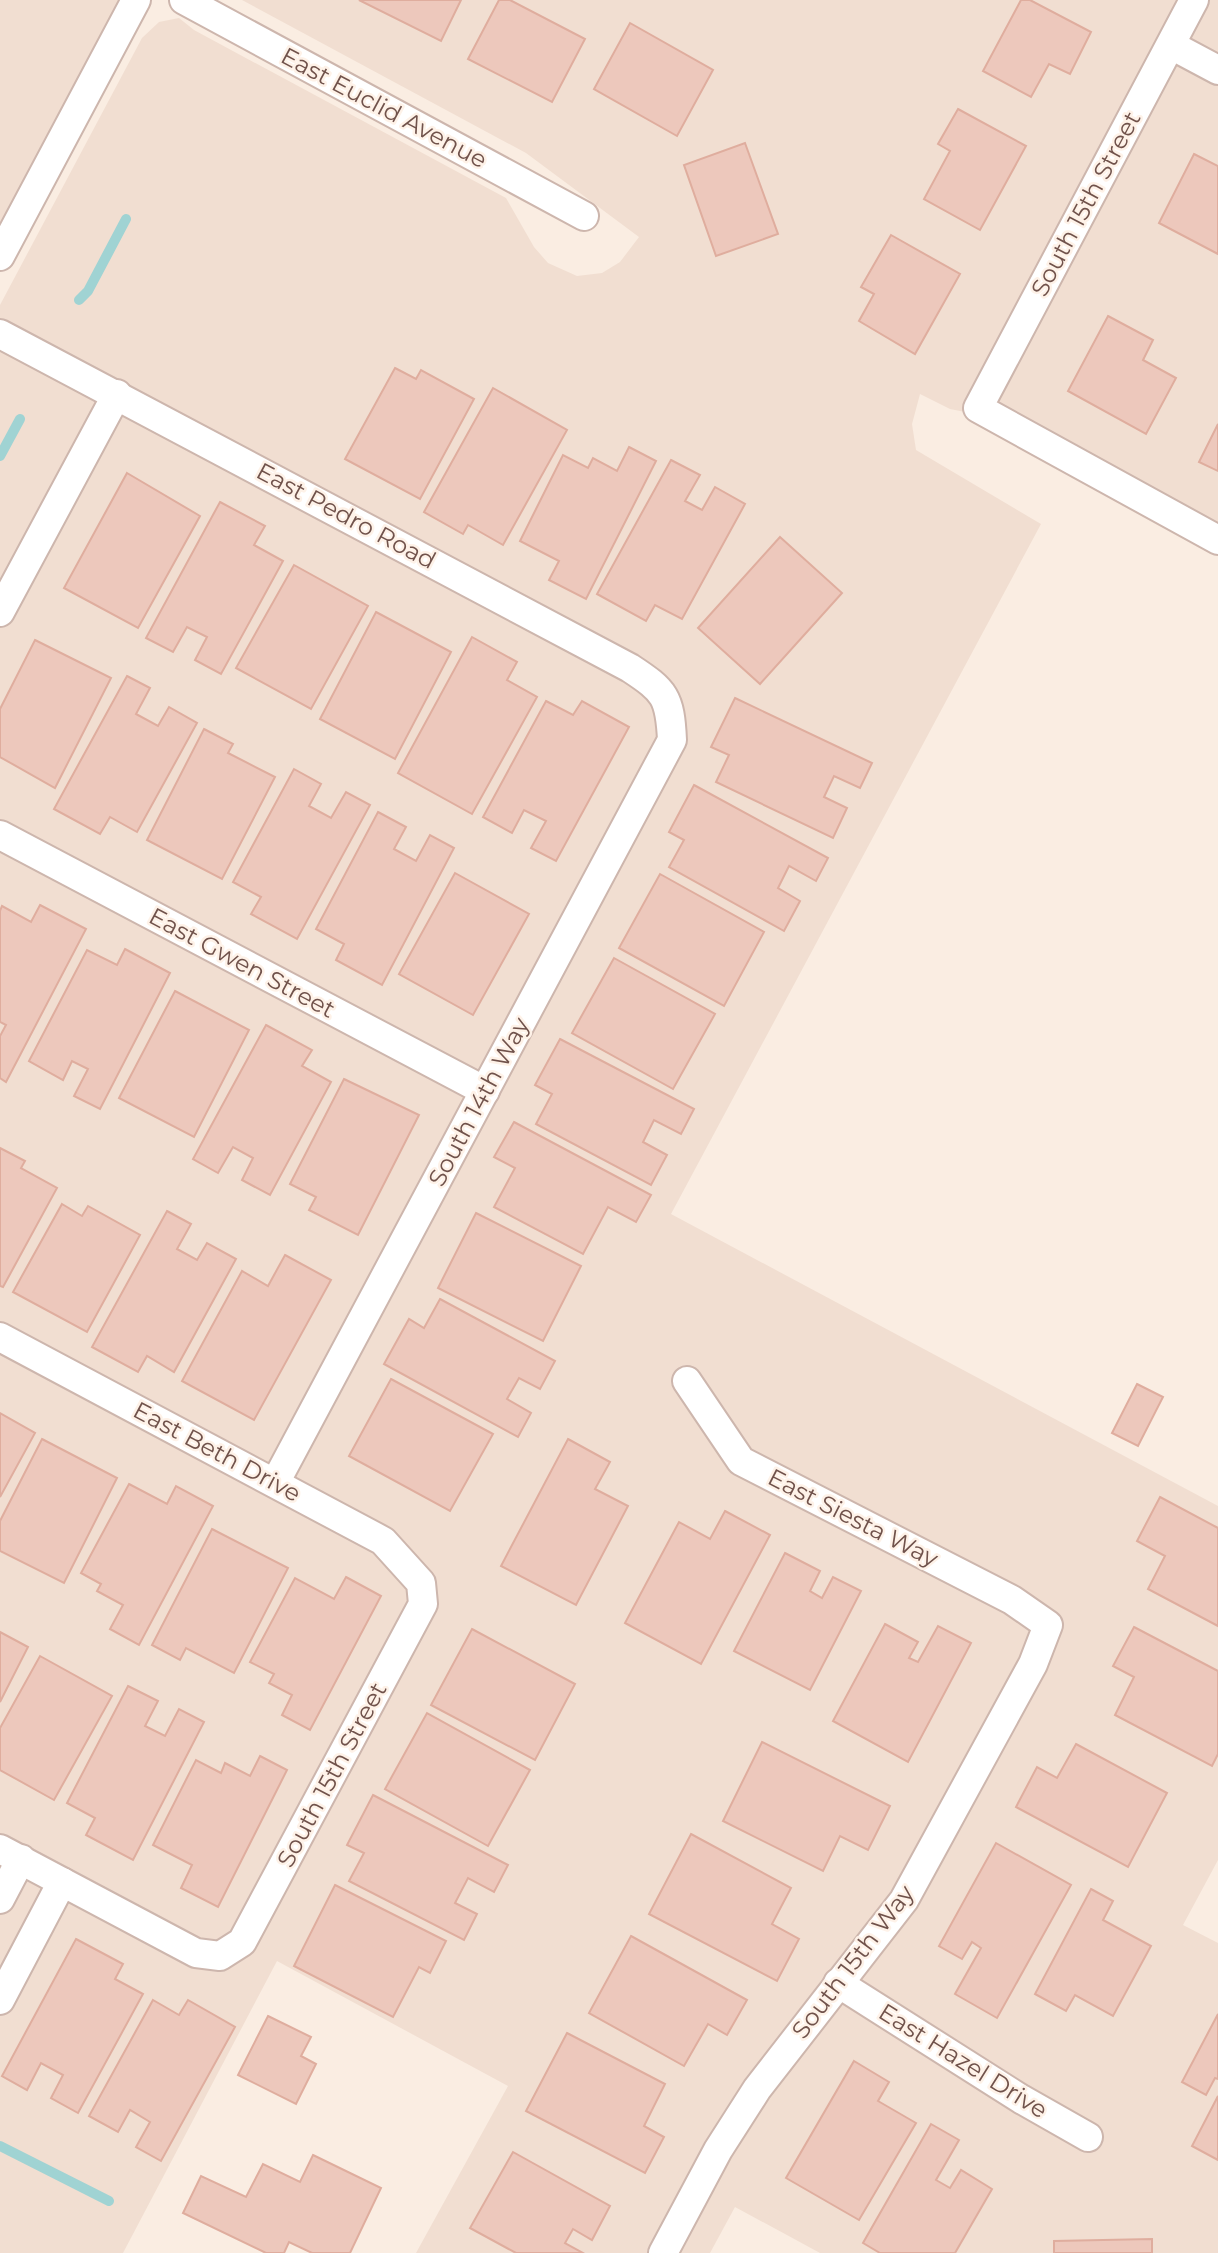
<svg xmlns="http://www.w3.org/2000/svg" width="1218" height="2253" viewBox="0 0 1218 2253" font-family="Montserrat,sans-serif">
<rect width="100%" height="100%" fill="#faede2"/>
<g fill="#f1ded1">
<polygon points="0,0 136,0 0,256"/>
<polygon points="242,0 1218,0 1218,527 1030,425 950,409 920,394 912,424 916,450 1041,524 671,1214 1218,1506 1218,1860 1183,1925 1218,1943 1218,2253 820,2253 735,2207 710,2253 416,2253 508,2086 277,1961 123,2253 0,2253 0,305 142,38 159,22 179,18 194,30 506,198 534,247 548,263 577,276 602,273 620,262 639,237 526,153"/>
</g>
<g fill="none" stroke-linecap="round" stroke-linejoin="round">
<g stroke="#a0d3d3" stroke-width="10">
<polyline points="79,300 88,291 126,219"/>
<polyline points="0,456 20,419"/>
<polyline points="0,2146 109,2201"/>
</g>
</g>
<g fill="#edc8bc" stroke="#dfad9e" stroke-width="2">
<polygon points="359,0 461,0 441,41"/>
<polygon points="499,0 510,0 585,39 552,102 468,59"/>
<polygon points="1021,0 1030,0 1091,32 1070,74 1049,64 1031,97 983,71"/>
<polygon points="630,23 713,70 677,136 594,89"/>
<polygon points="958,109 1026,146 980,230 924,199 950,151 938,144"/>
<polygon points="745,143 778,234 716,256 684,165"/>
<polygon points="1194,154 1218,166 1218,254 1159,223"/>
<polygon points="891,235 960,274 915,354 859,321 874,294 861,287"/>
<polygon points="1108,316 1153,340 1143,360 1176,378 1146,434 1068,391"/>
<polygon points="395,368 416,379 421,370 474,399 420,499 345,459"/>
<polygon points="493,388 567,430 503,545 468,525 463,534 424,512"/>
<polygon points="1218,424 1218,471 1199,462"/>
<polygon points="629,447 656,461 586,599 549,580 559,561 520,541 563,455 588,468 593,458 617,471"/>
<polygon points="671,460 700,475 685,501 702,510 715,487 745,504 682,619 655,605 646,621 597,594"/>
<polygon points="127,473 200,516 138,628 64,588"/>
<polygon points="220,502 265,526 254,545 283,561 221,674 195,660 207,637 187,627 173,652 146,638"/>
<polygon points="780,537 842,593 760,684 698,628"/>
<polygon points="294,565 368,606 311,709 236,668"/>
<polygon points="376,612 451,652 395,759 320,719"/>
<polygon points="472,637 517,662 507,680 537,697 472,814 398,773"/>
<polygon points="35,640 111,678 55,788 0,757 0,709"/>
<polygon points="127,676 150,688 136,714 158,726 169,707 197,723 137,832 110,817 100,834 54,809"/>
<polygon points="735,698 872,763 860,788 834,776 824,797 847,808 833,838 716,782 729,755 711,747"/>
<polygon points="546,701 573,715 582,701 629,727 556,861 531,848 546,821 524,810 512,833 483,817"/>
<polygon points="204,729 233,744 228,753 275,777 222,879 147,840"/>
<polygon points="294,769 321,784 309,806 331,818 346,792 370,805 297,939 251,914 261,897 233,882"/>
<polygon points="694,785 828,858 816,881 789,866 778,888 800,901 784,931 669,867 684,840 669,832"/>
<polygon points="378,812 406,827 394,849 416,861 430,835 454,848 382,985 336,960 344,944 316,929"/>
<polygon points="455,873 529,914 473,1015 399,974"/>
<polygon points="660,874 764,932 724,1006 619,948"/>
<polygon points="40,905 86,929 6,1082 0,1078 0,1036 6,1025 0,1022 0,911 2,906 31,922"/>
<polygon points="125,949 170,973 100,1109 74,1096 88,1069 72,1061 63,1080 29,1061 87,950 117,965"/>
<polygon points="614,958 715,1014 673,1089 572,1033"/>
<polygon points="175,991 249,1030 194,1137 119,1098"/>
<polygon points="266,1025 312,1050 302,1066 331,1082 270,1195 242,1180 253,1158 233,1147 218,1173 193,1159"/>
<polygon points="560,1039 694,1109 681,1134 654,1120 643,1142 667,1155 651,1185 536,1124 552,1094 535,1085"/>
<polygon points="344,1079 419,1115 358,1235 309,1210 316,1197 290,1184"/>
<polygon points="514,1122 651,1195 636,1222 608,1207 583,1254 494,1207 515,1168 494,1157"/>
<polygon points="0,1148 25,1161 21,1168 57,1188 3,1287 0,1286"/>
<polygon points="62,1204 82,1216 88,1206 140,1235 87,1332 13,1292"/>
<polygon points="167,1211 191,1224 177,1249 197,1260 207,1243 236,1259 174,1372 147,1356 138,1372 92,1347"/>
<polygon points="476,1213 581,1266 543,1341 438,1288"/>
<polygon points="285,1255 331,1280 254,1420 182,1381 242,1271 268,1286"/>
<polygon points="440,1299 555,1361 540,1389 519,1378 507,1399 531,1413 518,1437 384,1364 409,1319 424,1328"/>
<polygon points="391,1379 493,1434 450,1511 349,1456"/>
<polygon points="1137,1384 1163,1397 1138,1446 1112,1433"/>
<polygon points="0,1413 35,1433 0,1497"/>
<polygon points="42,1439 117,1478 64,1583 0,1551 0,1521"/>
<polygon points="568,1439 610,1462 595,1489 628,1506 576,1605 501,1566"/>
<polygon points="129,1484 167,1504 176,1486 213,1506 139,1645 110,1629 123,1605 97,1591 101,1584 81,1573"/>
<polygon points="1160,1497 1218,1528 1218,1626 1148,1589 1165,1556 1137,1541"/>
<polygon points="725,1511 770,1535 701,1664 625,1623 679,1522 710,1539"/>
<polygon points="212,1529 288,1568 234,1673 186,1648 180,1660 152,1645"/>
<polygon points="785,1553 820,1571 810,1591 822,1598 833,1577 861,1591 810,1690 734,1651"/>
<polygon points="346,1577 381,1596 310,1730 282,1715 292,1695 269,1683 274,1674 250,1662 295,1578 334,1599"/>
<polygon points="885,1624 918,1642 909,1658 918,1662 938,1626 971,1643 908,1762 833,1721"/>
<polygon points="1134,1627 1218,1671 1218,1754 1212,1766 1115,1715 1134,1677 1113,1666"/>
<polygon points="472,1629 575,1684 535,1760 431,1705"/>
<polygon points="0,1632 28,1647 0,1702"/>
<polygon points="40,1656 112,1696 54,1800 0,1770 0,1728"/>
<polygon points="128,1686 158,1701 145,1726 165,1736 179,1709 204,1722 133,1860 86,1835 95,1818 67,1803"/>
<polygon points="427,1713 530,1770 488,1846 385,1789"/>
<polygon points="762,1742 890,1806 868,1850 840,1836 823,1871 723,1821"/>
<polygon points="1076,1744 1167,1793 1128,1867 1016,1807 1037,1767 1057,1778"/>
<polygon points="260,1756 287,1770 218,1907 181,1888 192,1865 153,1845 196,1760 221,1773 225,1763 250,1776"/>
<polygon points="373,1795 508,1865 494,1892 468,1878 455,1903 477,1914 464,1940 349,1881 364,1853 347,1845"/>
<polygon points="691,1834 791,1888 772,1924 799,1939 777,1981 649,1914"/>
<polygon points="996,1843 1071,1885 997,2018 955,1994 981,1948 972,1942 962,1959 939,1946"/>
<polygon points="335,1885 446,1941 430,1973 419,1967 393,2017 294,1966"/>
<polygon points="1091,1889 1113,1901 1103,1920 1151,1946 1113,2016 1075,1995 1066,2011 1035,1994"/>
<polygon points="631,1936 747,2000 727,2035 708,2024 684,2066 589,2013"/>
<polygon points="76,1939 123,1964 115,1979 143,1994 78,2113 51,2098 63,2075 41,2063 27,2090 2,2076"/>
<polygon points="153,2000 179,2015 188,2000 235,2027 161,2161 136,2147 150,2122 130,2110 118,2132 89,2116"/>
<polygon points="1218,2014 1218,2079 1215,2078 1206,2095 1182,2082"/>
<polygon points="268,2016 311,2037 301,2056 316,2064 296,2104 238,2075"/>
<polygon points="567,2033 665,2084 644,2126 664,2137 645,2173 526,2111"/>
<polygon points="854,2061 889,2082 878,2101 916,2123 859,2220 786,2178"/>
<polygon points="1218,2096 1218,2160 1192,2146"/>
<polygon points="931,2124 959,2140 936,2180 950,2188 961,2170 992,2189 955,2253 880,2253 863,2243"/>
<polygon points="513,2152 610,2206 592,2240 573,2229 565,2243 583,2253 516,2253 470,2228"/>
<polygon points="313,2155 381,2188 350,2253 312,2253 289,2242 284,2253 266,2253 183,2213 201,2176 246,2197 263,2164 300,2182"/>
<polygon points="1152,2239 1152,2253 1054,2253 1054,2241"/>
</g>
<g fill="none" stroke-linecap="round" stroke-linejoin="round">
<g stroke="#cdb6ad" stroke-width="32">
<g id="street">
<polyline points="184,0 584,216"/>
<polyline points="1194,0 978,408 1218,540"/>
<polyline points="1171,45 1218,70"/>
<polyline points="0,256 136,0"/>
<path d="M0,334L630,668C665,691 670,697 672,740L275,1483"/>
<polyline points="0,612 117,394"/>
<polyline points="0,835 485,1091"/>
<polyline points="0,1337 383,1541 421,1583 423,1604 242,1942 220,1956 196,1953 0,1849"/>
<polyline points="0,1899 21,1859"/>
<polyline points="838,1983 1021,2099 1088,2137"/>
<polyline points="0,2000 62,1882"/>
<polyline points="663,2253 718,2150 757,2089 904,1900 1033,1664 1048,1625 1012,1600 741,1461 687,1381"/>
</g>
</g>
<use href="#street" stroke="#fff" stroke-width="28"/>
</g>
<g text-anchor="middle" stroke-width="5" stroke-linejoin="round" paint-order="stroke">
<g font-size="24" fill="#70524b" stroke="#fef2e8">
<text transform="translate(384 108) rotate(28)" y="8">East Euclid Avenue</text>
<text transform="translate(1086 204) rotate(-62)" y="8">South 15th Street</text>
<text transform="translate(346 516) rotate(28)" y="8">East Pedro Road</text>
<text transform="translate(242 963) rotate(28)" y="8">East Gwen Street</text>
<text transform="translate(479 1102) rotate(-62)" y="8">South 14th Way</text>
<text transform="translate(217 1452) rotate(28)" y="8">East Beth Drive</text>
<text transform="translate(853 1518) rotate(27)" y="8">East Siesta Way</text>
<text transform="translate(332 1775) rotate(-62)" y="8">South 15th Street</text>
<text transform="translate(853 1962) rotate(-53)" y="8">South 15th Way</text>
<text transform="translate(963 2061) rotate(32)" y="8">East Hazel Drive</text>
</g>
</g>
</svg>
